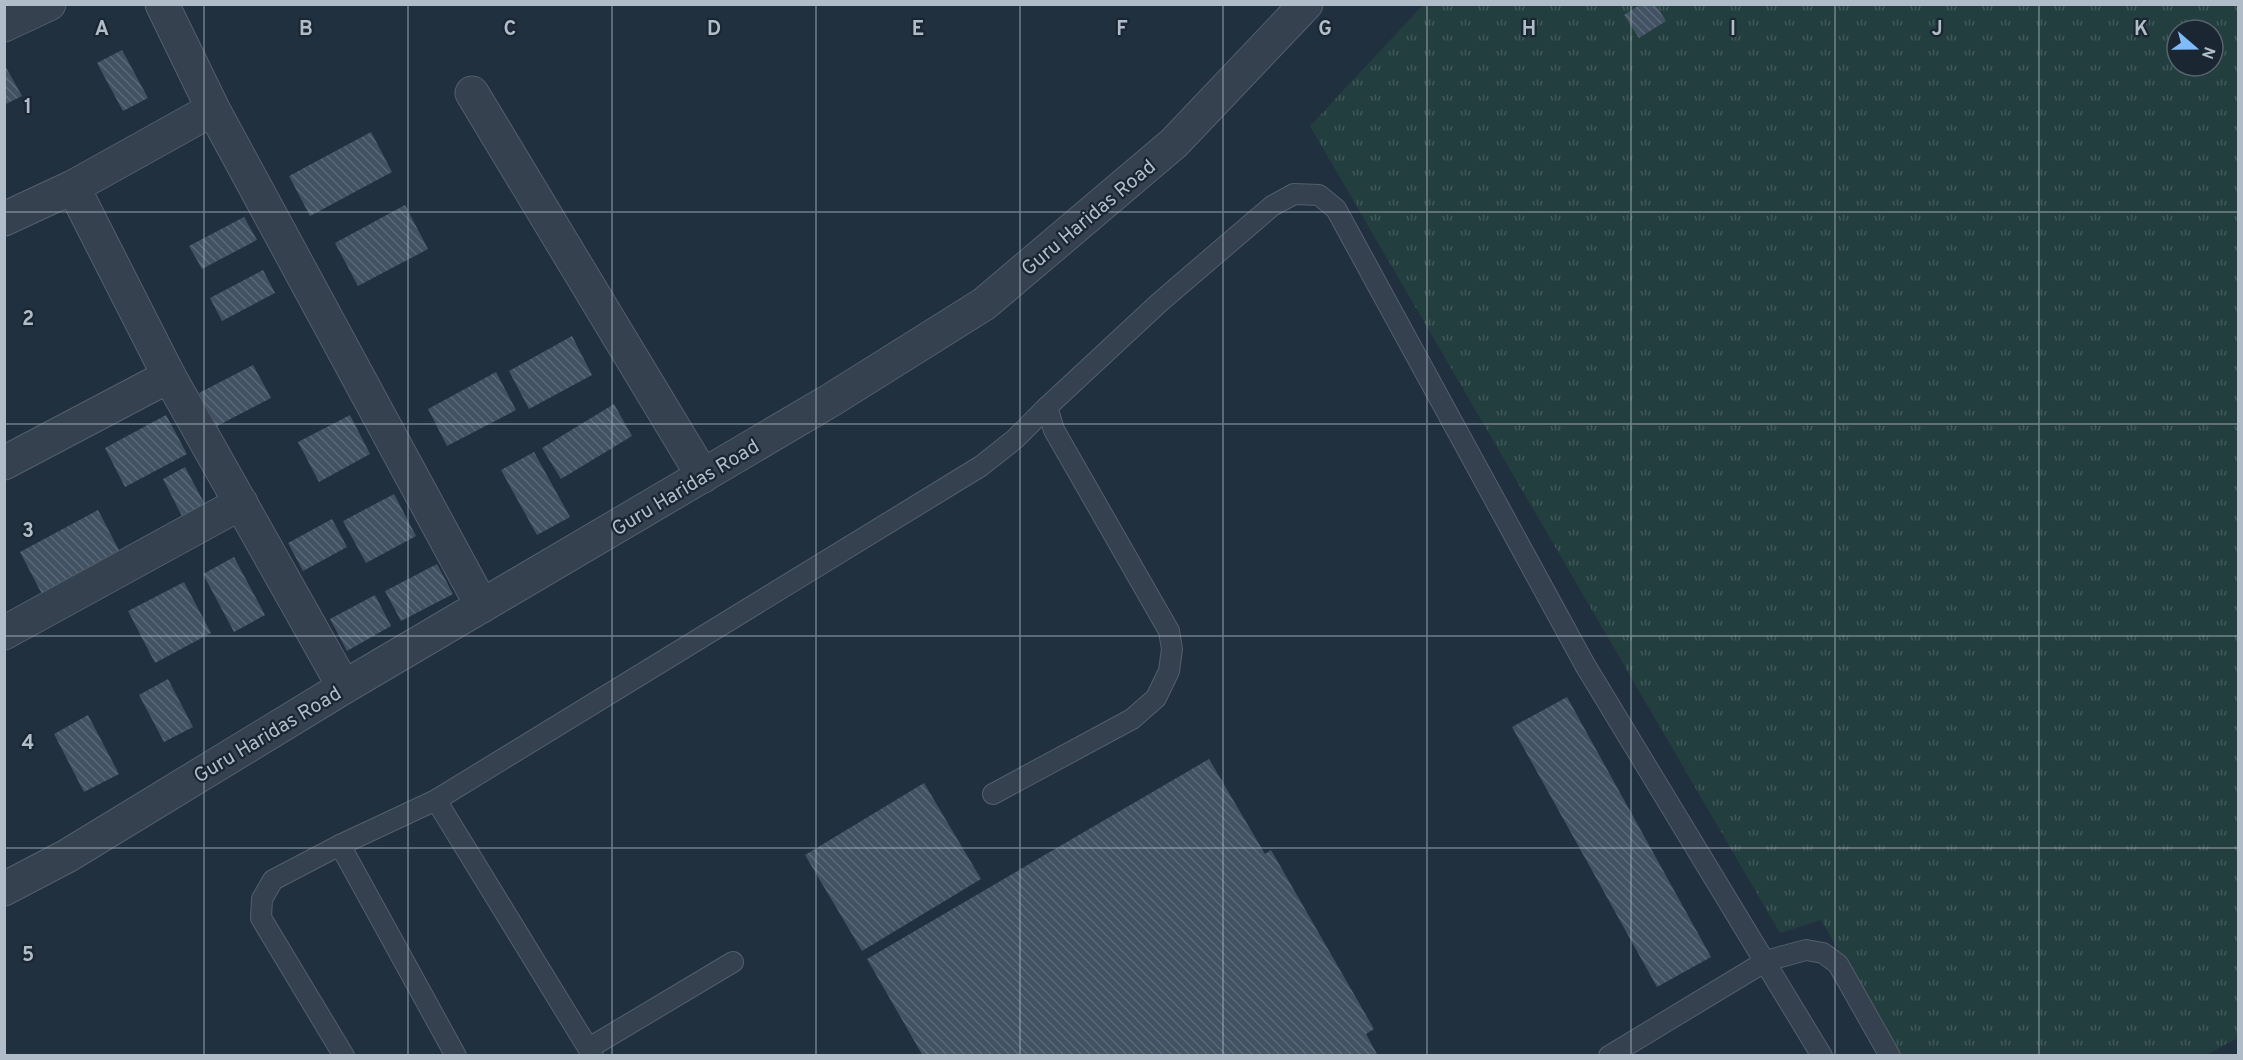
<svg xmlns="http://www.w3.org/2000/svg" width="2243" height="1060" viewBox="0 0 2243 1060" font-family="Overpass,sans-serif">
<defs>
<pattern id="grass-tufts" width="24" height="20" patternUnits="userSpaceOnUse" patternTransform="scale(1.5)"><rect width="24" height="20" fill="#233e3f"/><path d="M3 7l-1-3M5 7V3M7 7l1-3M15 17l-1-3M17 17v-4M19 17l1-3" fill="none" stroke="#415859"/></pattern>
<pattern id="building-back-hatch" width="6" height="6" patternUnits="userSpaceOnUse" patternTransform="scale(1.5)"><rect width="6" height="6" fill="#425262"/><path d="M-1 5l2 2M0 0l6 6M5-1l2 2" fill="none" stroke="#5b6977"/></pattern>
</defs>
<rect width="100%" height="100%" fill="#21303e"/>
<path fill="url(#grass-tufts)" fill-rule="evenodd" d="M1423,5H2238V1038L2206,1055H1899L1821,920L1780,933L1310,126ZM2177,30H2213V66H2177Z"/>
<g fill="url(#building-back-hatch)">
<polygon points="1641,4 1655,4 1666,21 1639,38 1624,15"/>
<polygon points="122,50 148,98 123,111 97,63"/>
<polygon points="4,64 22,96 4,105"/>
<polygon points="371,132 392,172 310,216 289,176"/>
<polygon points="405,205 428,249 358,286 335,243"/>
<polygon points="244,217 257,240 202,269 189,246"/>
<polygon points="263,270 275,293 222,321 210,298"/>
<polygon points="572,336 592,375 529,409 509,371"/>
<polygon points="253,365 271,398 217,426 199,393"/>
<polygon points="496,372 516,410 447,446 428,409"/>
<polygon points="614,404 632,436 561,479 542,448"/>
<polygon points="166,415 187,454 125,487 105,448"/>
<polygon points="350,415 370,454 319,482 298,442"/>
<polygon points="534,452 570,517 537,535 501,470"/>
<polygon points="185,467 210,514 187,526 163,479"/>
<polygon points="394,494 416,536 366,563 343,521"/>
<polygon points="98,510 122,556 44,598 20,552"/>
<polygon points="332,519 347,547 303,571 288,543"/>
<polygon points="234,557 265,615 234,632 203,574"/>
<polygon points="437,564 453,594 401,621 385,591"/>
<polygon points="184,582 211,633 155,663 128,611"/>
<polygon points="375,595 391,626 347,651 330,619"/>
<polygon points="168,679 193,727 164,742 139,695"/>
<polygon points="1567,697 1711,957 1657,987 1512,727"/>
<polygon points="88,715 119,774 84,792 54,734"/>
<polygon points="1209,759 1265,854 1271,850 1374,1029 1366,1034 1378,1056 923,1056 867,959"/>
<polygon points="924,783 981,879 862,951 805,855"/>
</g>
<g fill="none" stroke-linecap="round" stroke-linejoin="round">
<g stroke="#535f6b" stroke-width="22">
<g id="service">
<polyline points="993,794 1132,719 1156,698 1169,671 1172,649 1169,631 1054,430 1047,407"/>
<polyline points="436,800 593,1056"/>
<polyline points="340,845 456,1056"/>
<polyline points="589,1048 733,962"/>
<polyline points="344,1056 261,918 262,899 273,880 340,845 436,800 981,466 1015,439 1047,407 1160,302 1272,206 1294,194 1319,195 1336,209 1585,665 1822,1056"/>
<polyline points="1609,1056 1766,961 1806,950 1823,953 1838,964 1890,1056"/>
</g>
</g>
<g stroke="#535f6b" stroke-width="35">
<g id="minor">
<polyline points="162,4 213,109 482,606"/>
<polyline points="4,25 49,4"/>
<polyline points="472,93 703,476"/>
<polyline points="73,187 169,376 344,687"/>
<polyline points="4,219 73,187 213,109"/>
<polyline points="4,463 169,376"/>
<polyline points="4,633 241,503"/>
<polyline points="4,889 67,856 344,687 831,400 984,304 1174,143 1306,4"/>
</g>
</g>
<use href="#service" stroke="#35414e" stroke-width="20"/>
<use href="#minor" stroke="#35414e" stroke-width="33"/>
</g>
<path fill="none" stroke="#b1bcc9" stroke-width="1.5" stroke-opacity="0.55" d="M204,4V1056M408,4V1056M612,4V1056M816,4V1056M1020,4V1056M1223,4V1056M1427,4V1056M1631,4V1056M1835,4V1056M2039,4V1056M4,212H2238M4,424H2238M4,636H2238M4,848H2238"/>
<g text-anchor="middle" stroke-width="4.5" stroke-linejoin="round" paint-order="stroke">
<g font-size="20" fill="#b1bcc9" stroke="#1a2632">
<text transform="translate(1088 217) rotate(-40)" y="7">Guru Haridas Road</text>
<text transform="translate(685 487) rotate(-31)" y="7">Guru Haridas Road</text>
<text transform="translate(267 734) rotate(-31)" y="7">Guru Haridas Road</text>
</g>
</g>
<g font-size="20" text-anchor="middle" font-weight="bold" fill="#b1bcc9" stroke="#1a2632" stroke-width="4.5" stroke-linejoin="round" paint-order="stroke">
<text x="102" y="35">A</text>
<text x="306" y="35">B</text>
<text x="510" y="35">C</text>
<text x="714" y="35">D</text>
<text x="918" y="35">E</text>
<text x="1122" y="35">F</text>
<text x="1325" y="35">G</text>
<text x="1529" y="35">H</text>
<text x="1733" y="35">I</text>
<text x="1937" y="35">J</text>
<text x="2141" y="35">K</text>
<text x="28" y="113">1</text>
<text x="28" y="325">2</text>
<text x="28" y="537">3</text>
<text x="28" y="749">4</text>
<text x="28" y="961">5</text>
</g>
<rect width="2243" height="1060" fill="none" stroke="#b1bcc9" stroke-width="12"/>
<g transform="translate(2195 48) rotate(110)"><circle r="28" fill="#1a2632" stroke="#56626e" stroke-width="1.5"/>
<path d="M0-4.5L10 22L0 15L-10 22Z" fill="#80bbff"/>
<text y="-9" font-size="16" font-weight="bold" text-anchor="middle" fill="#b1bcc9">N</text>
</g>
</svg>
